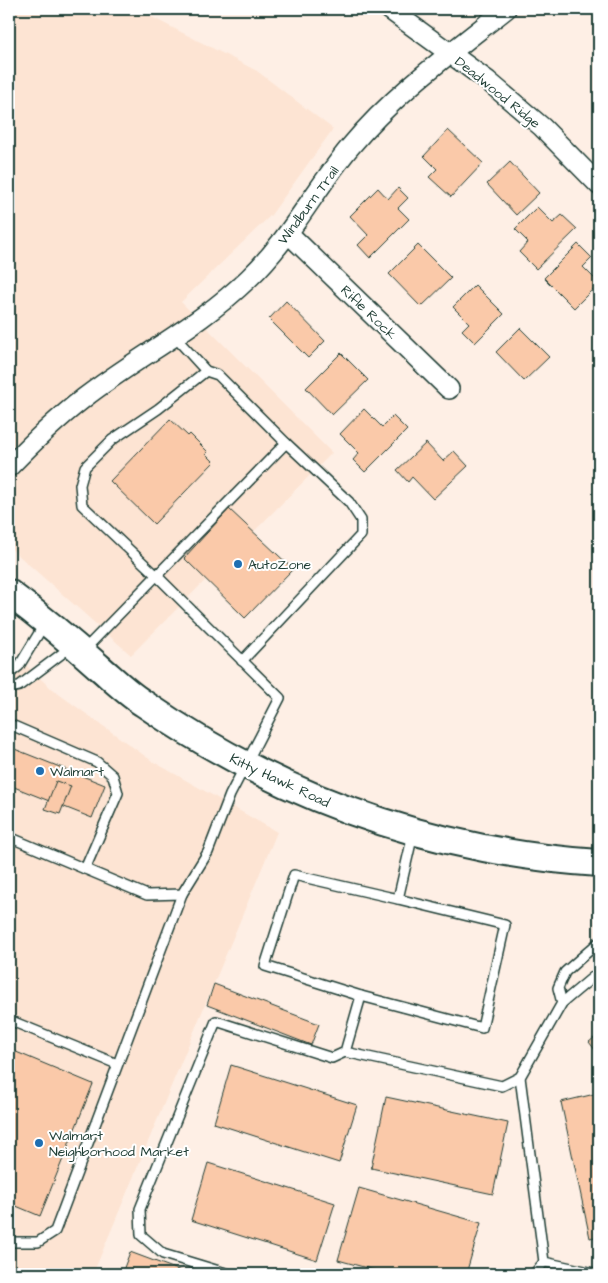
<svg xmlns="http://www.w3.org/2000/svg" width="608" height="1283" viewBox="0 0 608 1283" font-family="'Architects Daughter',sans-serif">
<rect width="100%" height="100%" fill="#feefe5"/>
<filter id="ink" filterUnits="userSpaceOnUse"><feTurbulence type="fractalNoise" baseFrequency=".02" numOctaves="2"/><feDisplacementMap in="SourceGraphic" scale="10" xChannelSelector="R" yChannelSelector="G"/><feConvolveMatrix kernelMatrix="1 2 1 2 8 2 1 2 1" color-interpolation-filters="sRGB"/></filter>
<g filter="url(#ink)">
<g fill="#fde4d3">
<polygon points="9,9 136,9 257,71 333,129 271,215 181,302 332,453 131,655 9,547"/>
<polygon points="9,650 53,690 152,761 277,832 93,1274 9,1274"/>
</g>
<g fill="#fac9a9" stroke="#1f3d34">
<polygon points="448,130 483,163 451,197 429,177 437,169 424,156"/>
<polygon points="510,162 539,193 516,215 487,184"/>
<polygon points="378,188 388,199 398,188 408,198 398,208 409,219 370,258 358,245 368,235 350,216"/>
<polygon points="537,207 553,223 562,215 577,229 536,269 519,252 528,242 515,229"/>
<polygon points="578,244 592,258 583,267 599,283 574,308 544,278"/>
<polygon points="418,245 451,278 421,307 389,274"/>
<polygon points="475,285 504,314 475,343 462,330 469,323 453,307"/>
<polygon points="286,301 325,341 308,358 269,319"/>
<polygon points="520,328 549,357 524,381 496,352"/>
<polygon points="341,353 368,380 332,415 306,388"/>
<polygon points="364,409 382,427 393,416 407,430 365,472 353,460 359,453 340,434"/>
<polygon points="170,419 188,436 190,434 208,452 206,454 214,462 154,524 110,481"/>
<polygon points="426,443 443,461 454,451 468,466 433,499 412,477 408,482 397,470"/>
<polygon points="229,509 293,569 245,618 184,558"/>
<polygon points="12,748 105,785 92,818 9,785 9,757"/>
<polygon points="56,781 71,786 60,814 45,809"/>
<polygon points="214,984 319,1024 311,1045 207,1005"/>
<polygon points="599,1034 599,1055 589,1042"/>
<polygon points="9,1049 93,1084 40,1216 9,1203"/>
<polygon points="231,1065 357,1105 339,1163 214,1123"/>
<polygon points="599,1093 599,1236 590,1238 561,1102"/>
<polygon points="386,1097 508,1123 493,1194 371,1168"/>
<polygon points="208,1163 335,1203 317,1260 191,1220"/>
<polygon points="359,1188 481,1223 466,1274 389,1274 338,1260"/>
<polygon points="130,1252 189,1274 125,1274 122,1273"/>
</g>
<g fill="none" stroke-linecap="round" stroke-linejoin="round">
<g stroke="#1f3d34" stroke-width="12">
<g id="lane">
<polyline points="84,650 286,443 218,375 206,371 175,337"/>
<polyline points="242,661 361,535 361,520 349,502 286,443"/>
<polyline points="9,674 19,666 45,623"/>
<polyline points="9,688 19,686 72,646"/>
<polyline points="9,724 97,762 113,776 118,793 85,869"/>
<polyline points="9,837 147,895 182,894 208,852 230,795 280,698 157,576 82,505 80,485 85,467 112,440 158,409 206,371"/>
<polyline points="398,899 505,925 482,1028 361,996 345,1052 502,1086 520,1077"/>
<polyline points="599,972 562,1003 520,1077 544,1262 599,1274"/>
<polyline points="361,996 265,966 294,875 398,899 413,834"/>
<polyline points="562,1003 558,988 565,972 599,942"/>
<polyline points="9,1020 117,1064"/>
<polyline points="9,1242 38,1242 55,1231 182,894"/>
<polyline points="229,1274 163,1254 141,1235 140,1209 216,1021 332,1058 345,1052"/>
<polyline points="534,1274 544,1262"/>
</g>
</g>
<g stroke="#1f3d34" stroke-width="22">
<g id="street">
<polyline points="389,9 488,81 542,127 599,185"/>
<polyline points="289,234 449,389"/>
<path d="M9,467C33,442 57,419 84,398C138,356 200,326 249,278C290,239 315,189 350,147C395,93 452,52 506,9"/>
</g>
</g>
<g stroke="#1f3d34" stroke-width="30">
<path id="secondary" d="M9,593C40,616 70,641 99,667C113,679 127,693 143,703C281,798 432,852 599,863"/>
</g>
<use href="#lane" stroke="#fff" stroke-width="9"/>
<use href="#street" stroke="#fff" stroke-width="19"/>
<use href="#secondary" stroke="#fff" stroke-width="26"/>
</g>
</g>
<g fill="#1f6fb2" stroke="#fff" stroke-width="2">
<circle cx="238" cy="564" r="5"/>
<circle cx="40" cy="771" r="5"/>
<circle cx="39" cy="1143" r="5"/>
</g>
<g text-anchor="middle" stroke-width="4" stroke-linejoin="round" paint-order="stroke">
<g font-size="14" fill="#1f3d34" stroke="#fff">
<text transform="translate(498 92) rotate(39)" y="5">Deadwood Ridge</text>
<text transform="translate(308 205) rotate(-54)" y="5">Windburn Trail</text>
<text transform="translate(369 312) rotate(44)" y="5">Rifle Rock</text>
<text transform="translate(280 780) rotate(25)" y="5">Kitty Hawk Road</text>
</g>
<g font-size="14" fill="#1f3d34" stroke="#fff" text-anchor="start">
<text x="248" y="569">AutoZone</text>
<text x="50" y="776">Walmart</text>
<text x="49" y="1140">Walmart<tspan x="49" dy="16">Neighborhood Market</tspan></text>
</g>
</g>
<rect width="608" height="1283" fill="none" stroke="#fff" stroke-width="30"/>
<rect x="15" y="15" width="578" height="1253" fill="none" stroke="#1f3d34" stroke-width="2" filter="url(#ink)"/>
</svg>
